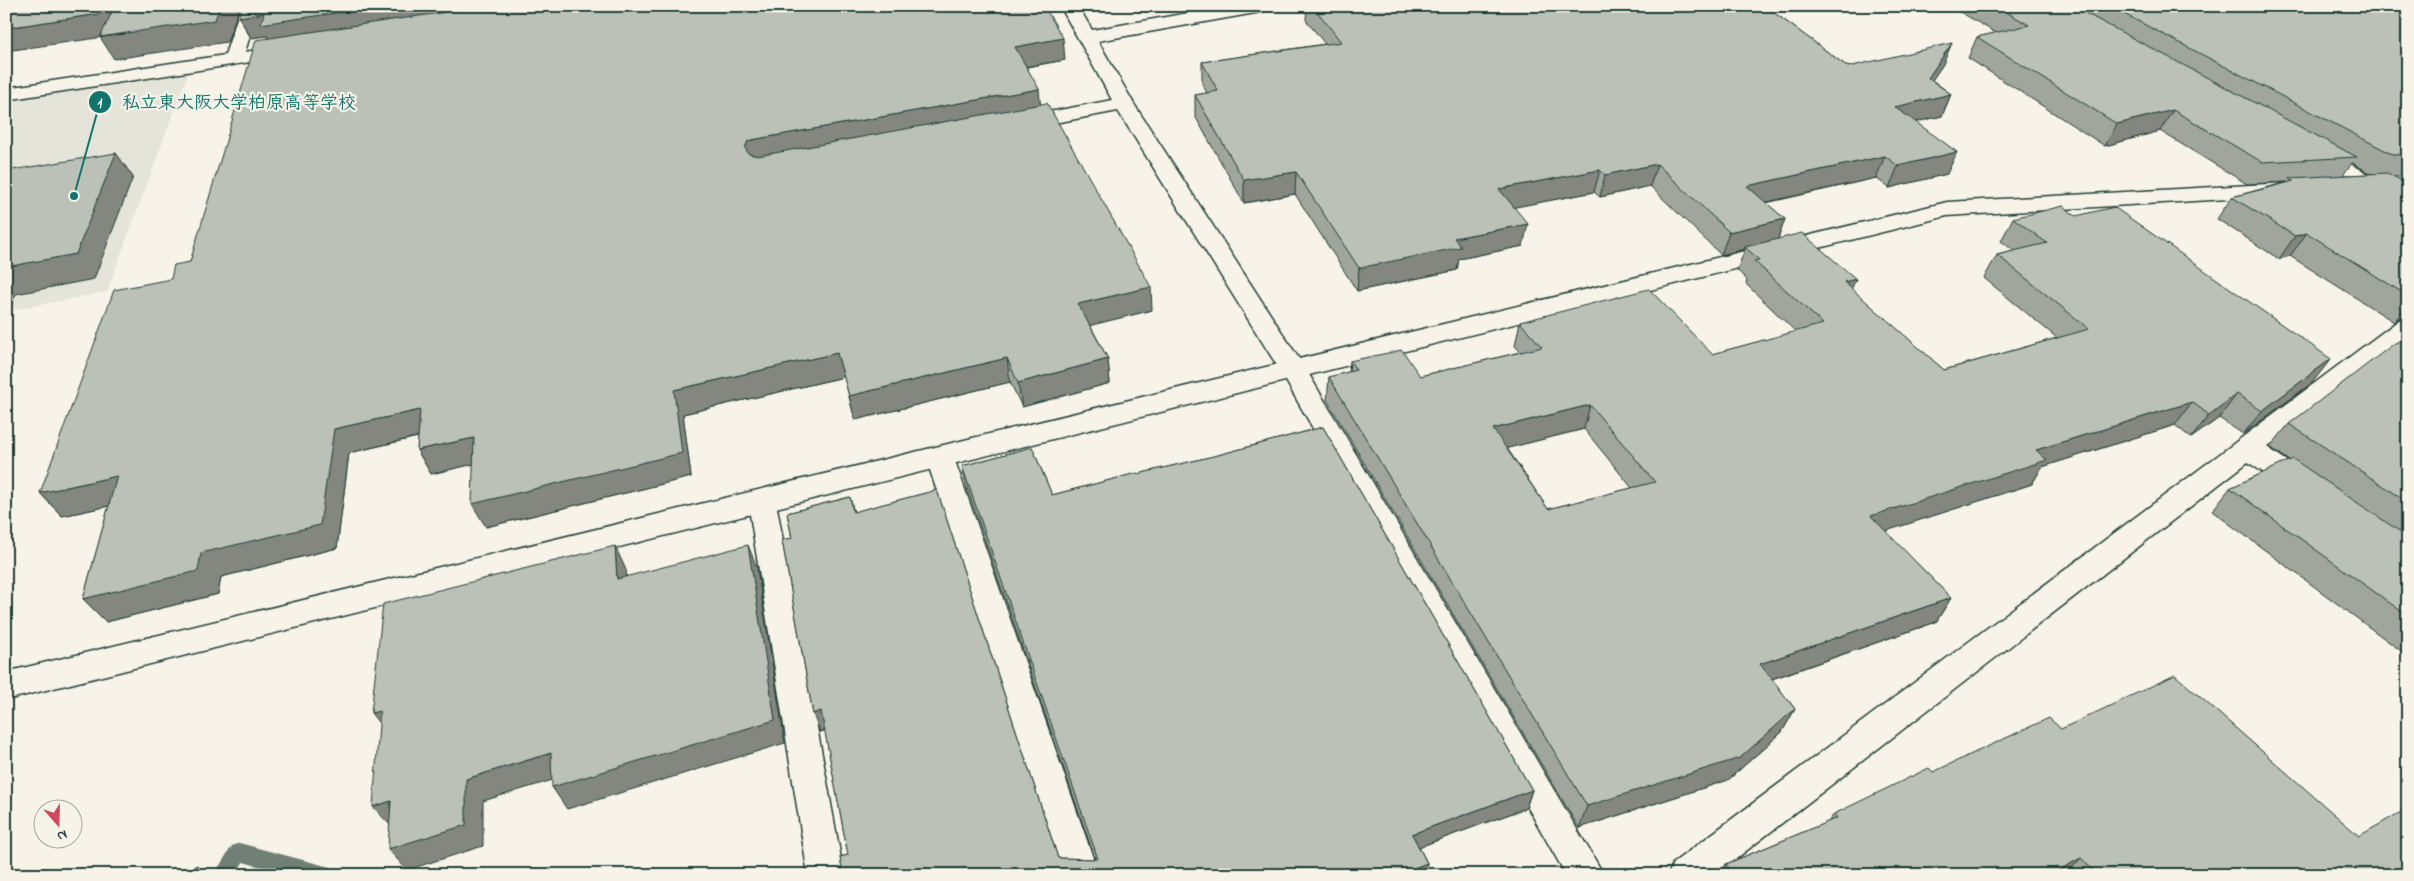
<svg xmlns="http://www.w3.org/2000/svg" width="2414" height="881" viewBox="0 0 2414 881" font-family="'Indie Flower','Klee One',sans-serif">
<rect width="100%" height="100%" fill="#f7f3e8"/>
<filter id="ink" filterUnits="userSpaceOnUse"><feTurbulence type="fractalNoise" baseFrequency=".02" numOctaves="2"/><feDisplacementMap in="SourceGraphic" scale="10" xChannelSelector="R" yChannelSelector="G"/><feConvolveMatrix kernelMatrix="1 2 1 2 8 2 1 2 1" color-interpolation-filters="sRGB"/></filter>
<g filter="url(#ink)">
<polygon fill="#e5e4d9" points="189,71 107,292 6,311 6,99"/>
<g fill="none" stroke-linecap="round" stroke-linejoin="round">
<polygon fill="#6f8077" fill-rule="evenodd" points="239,843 326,866 333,868 336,875 290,875 243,862 236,875 214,875 232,846"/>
<g stroke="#1f3d34" stroke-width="3">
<g id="street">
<polygon points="241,6 259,6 245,52 289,45 296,47 299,51 296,55 6,100 6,88 225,55"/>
<polygon points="1060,6 1078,6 1092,30 1228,6 1270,6 1267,10 1261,12 1098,41 1134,104 1307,371 1604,875 1566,875 1281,372 1118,111 1018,130 1011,128 1008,124 1011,120 1018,118 1112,100"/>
<polygon points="2313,147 2321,148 2408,195 2408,211 2400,209 2305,158 2302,153 2305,148"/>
<polygon points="2408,318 2408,339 2267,447 2316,481 2320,488 2316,495 2306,498 2296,495 2248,462 1715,875 1668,875 1673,863 2399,320"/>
<polygon points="940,448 950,451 954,458 1099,875 1063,875 926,458 930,451"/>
<polygon points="762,491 772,494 776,502 844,875 808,875 748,502 752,494"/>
</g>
</g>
<g stroke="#1f3d34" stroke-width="3">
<polygon id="secondary" points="2286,183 2294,185 2297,190 2294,195 1947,216 6,700 6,672 1947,202"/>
</g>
<polyline stroke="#1f3d34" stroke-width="4" stroke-dasharray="4.5 4.5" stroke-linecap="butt" points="189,875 196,867 219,875"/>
<use href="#street" fill="#f7f3e8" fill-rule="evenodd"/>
<use href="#secondary" fill="#f7f3e8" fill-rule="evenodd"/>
</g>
<g fill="#a1a69d" stroke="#1f3d34" fill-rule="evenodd">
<path d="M1307,6H1765L1848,67L1943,64L1932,80L1951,94L1942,116L1915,122L1947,174L1889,188L1876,178L1766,203L1785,219L1778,239L1851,289L1944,370L2057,338L1984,278L1997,255L2014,251L2001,241L2013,218L2312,383L2243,434L2219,418L2191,438L2175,425L2042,467L2032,484L1885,531L1951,598L1936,622L1772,679L1795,709L1782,732L1728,780L1579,828L1327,400L1329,377L1349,372L1350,361L1420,376L1521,352L1515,346L1520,322L1712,354L1796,332L1746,284L1747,280L1737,270L1745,249L1721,255L1650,186L1600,197L1594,192L1514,207L1523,246L1459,259L1457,270L1357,291L1295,194L1244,203L1195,116V95L1207,93L1202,83V62L1325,44L1306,20ZM1584,429L1632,488L1548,509L1507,448Z"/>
<path d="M1950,6H2408V176H2393L2408,184V317L2399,318L2394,322L2290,256L2279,259L2217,219L2232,197L2287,182L2247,184L2160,131L2105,146L1968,58L1977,37L1996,33ZM2352,163L2372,174L2343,175Z"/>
<polygon points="239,17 1065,60 1027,67 1041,105 1152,310 1090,325 1108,359 1110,383 1022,407 1010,382 855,420 844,377 683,414 691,477 486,527 473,464 431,474 417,450 418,437 349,453 337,548 221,577 218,594 106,622 83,599 109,506 62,516 40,493 171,279 190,262 268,39 267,36 251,38"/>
<polygon points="2408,337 2408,656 2212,511 2230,488 2290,461 2270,447 2289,424"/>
<polygon points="1323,427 1532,790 1526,808 1419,847 1427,863 1424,875 843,875 840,857 848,855 825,731 820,732 813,714 782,540 792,538 787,513 850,497 854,512 937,490 1058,858 1095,859 966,485 962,466 1032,447 1052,495 1137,473 1138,474 1218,455"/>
<polygon points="2061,729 2359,836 2408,875 1720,875 1726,864 1828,822 1834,814 1933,772"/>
</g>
<g fill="#83877f" stroke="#1f3d34">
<polygon points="220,6 240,6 227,42 114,59 100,37"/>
<polygon points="383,6 533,6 272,46 267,36 251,38 239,17 264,13"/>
<polygon points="112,12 125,34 6,51 6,28"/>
<polygon points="1063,38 1065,60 1018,68 1015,47"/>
<polygon points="1952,43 1943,64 1919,99 1928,78"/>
<polygon points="1039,89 1041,111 754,164 745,148 748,141 757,139"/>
<polygon points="1951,94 1942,116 1886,129 1895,107"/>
<polygon points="2173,110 2160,131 2105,146 2117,124"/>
<polygon points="1957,152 1947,174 1889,188 1898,166"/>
<polygon points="116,153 133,177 94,279 16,294 6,315 6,267"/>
<polygon points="1885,156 1876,178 1740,208 1747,186"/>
<polygon points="1657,164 1650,186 1600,197 1605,175"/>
<polygon points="1600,170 1594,192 1495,211 1499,189"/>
<polygon points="1296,172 1295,194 1244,203 1244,180"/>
<polygon points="1785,219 1777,241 1745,247 1745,249 1721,255 1729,232"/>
<polygon points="1528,224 1523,246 1459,259 1457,270 1357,291 1359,268 1454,238"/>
<polygon points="2307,233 2290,256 2279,259 2295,236"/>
<polygon points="1856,279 1845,303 1844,282"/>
<polygon points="1151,287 1152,310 1080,328 1078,304"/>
<polygon points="2408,305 2408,317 2399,318 2394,322"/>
<polygon points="837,353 844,377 683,414 691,477 486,527 472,504 674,390"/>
<polygon points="1007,358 1010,382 855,420 849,396"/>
<polygon points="1108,359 1110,383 1022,407 1018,383"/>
<polygon points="2331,359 2312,383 2243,434 2262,411"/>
<polygon points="2237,394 2219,418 2191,438 2209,415"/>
<polygon points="2192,402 2175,425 2042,467 2032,484 1858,540 1871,516 2036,450"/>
<polygon points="1590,405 1584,429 1488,453 1493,429"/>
<polygon points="420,410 433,433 349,453 337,548 221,577 218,594 106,622 83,599 334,429"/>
<polygon points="474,438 487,461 431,474 417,450"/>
<polygon points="117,476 137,500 62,516 40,493"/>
<polygon points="748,545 757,568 785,743 567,809 552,787"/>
<polygon points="615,546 626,570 629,603 617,579"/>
<polygon points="1951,598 1936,622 1748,687 1760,664"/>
<polygon points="1795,709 1782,732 1728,780 1579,828 1587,806"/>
<polygon points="380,711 389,736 371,713"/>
<polygon points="821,711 828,730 820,732 813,714"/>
<polygon points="551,753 566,776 483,801 483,846 407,870 388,849 466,779"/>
<polygon points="1532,790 1526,808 1408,851 1412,834"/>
<polygon points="391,801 393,828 373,807"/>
<polygon points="2081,858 2065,875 2050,875"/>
<polygon points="1427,863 1424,875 1395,875"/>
</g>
<g fill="#bbc1b6" stroke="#1f3d34" fill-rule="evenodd">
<polygon points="6,6 220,6 215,20 100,37 112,12 6,28"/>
<polygon points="242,6 383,6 261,24 264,13 239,17"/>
<polygon points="487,6 1044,6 1063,38 1015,47 1039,89 757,139 748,141 745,148 749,154 758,156 1047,103 1151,287 1078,304 1108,359 1018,383 1007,358 849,396 837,353 674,390 682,453 472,504 474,438 417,450 420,410 334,429 320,525 201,553 198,571 83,599 117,476 40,493 114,290 171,279 174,265 190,262 256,40"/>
<polygon points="1313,6 1765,6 1848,67 1952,43 1928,78 1951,94 1895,107 1957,152 1898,166 1885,156 1747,186 1785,219 1729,232 1657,164 1605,175 1600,170 1499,189 1528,224 1454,238 1461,247 1359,268 1296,172 1244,180 1195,95 1218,91 1202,62 1341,42"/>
<polygon points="1996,6 2072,6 2357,157 2262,162 2173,110 2117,124 1977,37 2029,25"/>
<polygon points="2109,6 2408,6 2408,154 2394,155"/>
<polygon points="116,153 76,254 6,267 6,171"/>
<polygon points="2387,173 2408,184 2408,296 2307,233 2295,236 2232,197 2294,181 2289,178"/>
<path d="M2063,206L2076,216L2114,207L2331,359L2262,411L2237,394L2209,415L2192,402L2036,450L2047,460L1871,516L1951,598L1760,664L1795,709L1740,758L1587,806L1329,377L1356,370L1350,361L1402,350L1420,376L1542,347L1520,322L1649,289L1712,354L1823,324L1754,261L1759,260L1745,247L1802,233L1856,279L1844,282L1944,370L2089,329L1997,255L2047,243L2013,218ZM1590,405L1655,482L1548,509L1493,429Z"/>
<polygon points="2408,337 2408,502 2289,424 2395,343"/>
<polygon points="1323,427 1532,790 1412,834 1427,863 1395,875 843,875 840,857 848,855 821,711 813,714 782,540 792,538 787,513 850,497 853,512 937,490 1058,858 1098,859 962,466 1032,447 1052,495 1137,473 1138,474 1218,455"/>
<polygon points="2293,459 2408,537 2408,616 2230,488"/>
<polygon points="748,545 775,720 552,787 551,753 466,779 466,825 388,849 391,801 373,807 380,711 371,713 383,604 615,546 617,579"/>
<polygon points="2175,675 2359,836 2408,808 2408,875 2097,875 2081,858 2050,875 1734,875 1726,864 1837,818 1834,814 1929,768 1933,772 2049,718 2061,729"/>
</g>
</g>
<path fill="none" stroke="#0f766e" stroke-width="2" d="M74 196L100 102"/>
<g fill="#0f766e" stroke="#f7f3e8" stroke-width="2">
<circle cx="74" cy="196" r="5"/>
<circle cx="100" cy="102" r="12"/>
</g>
<g font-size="15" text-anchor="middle" font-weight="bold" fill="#fff">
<text x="100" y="107">1</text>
</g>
<g font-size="18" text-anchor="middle" font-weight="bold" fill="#0f766e" stroke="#f7f3e8" stroke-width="4.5" stroke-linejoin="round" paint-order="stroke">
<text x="239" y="108">私立東大阪大学柏原高等学校</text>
</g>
<rect width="2414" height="881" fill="none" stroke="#f7f3e8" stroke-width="25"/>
<rect x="12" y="12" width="2389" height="856" fill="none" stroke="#1f3d34" stroke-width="2" filter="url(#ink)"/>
<g transform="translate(58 824) rotate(160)"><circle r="24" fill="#f7f3e8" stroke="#a1aaa0"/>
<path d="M0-4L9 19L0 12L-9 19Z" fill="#d1495b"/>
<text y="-8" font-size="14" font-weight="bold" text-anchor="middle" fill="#1f3d34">N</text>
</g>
</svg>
